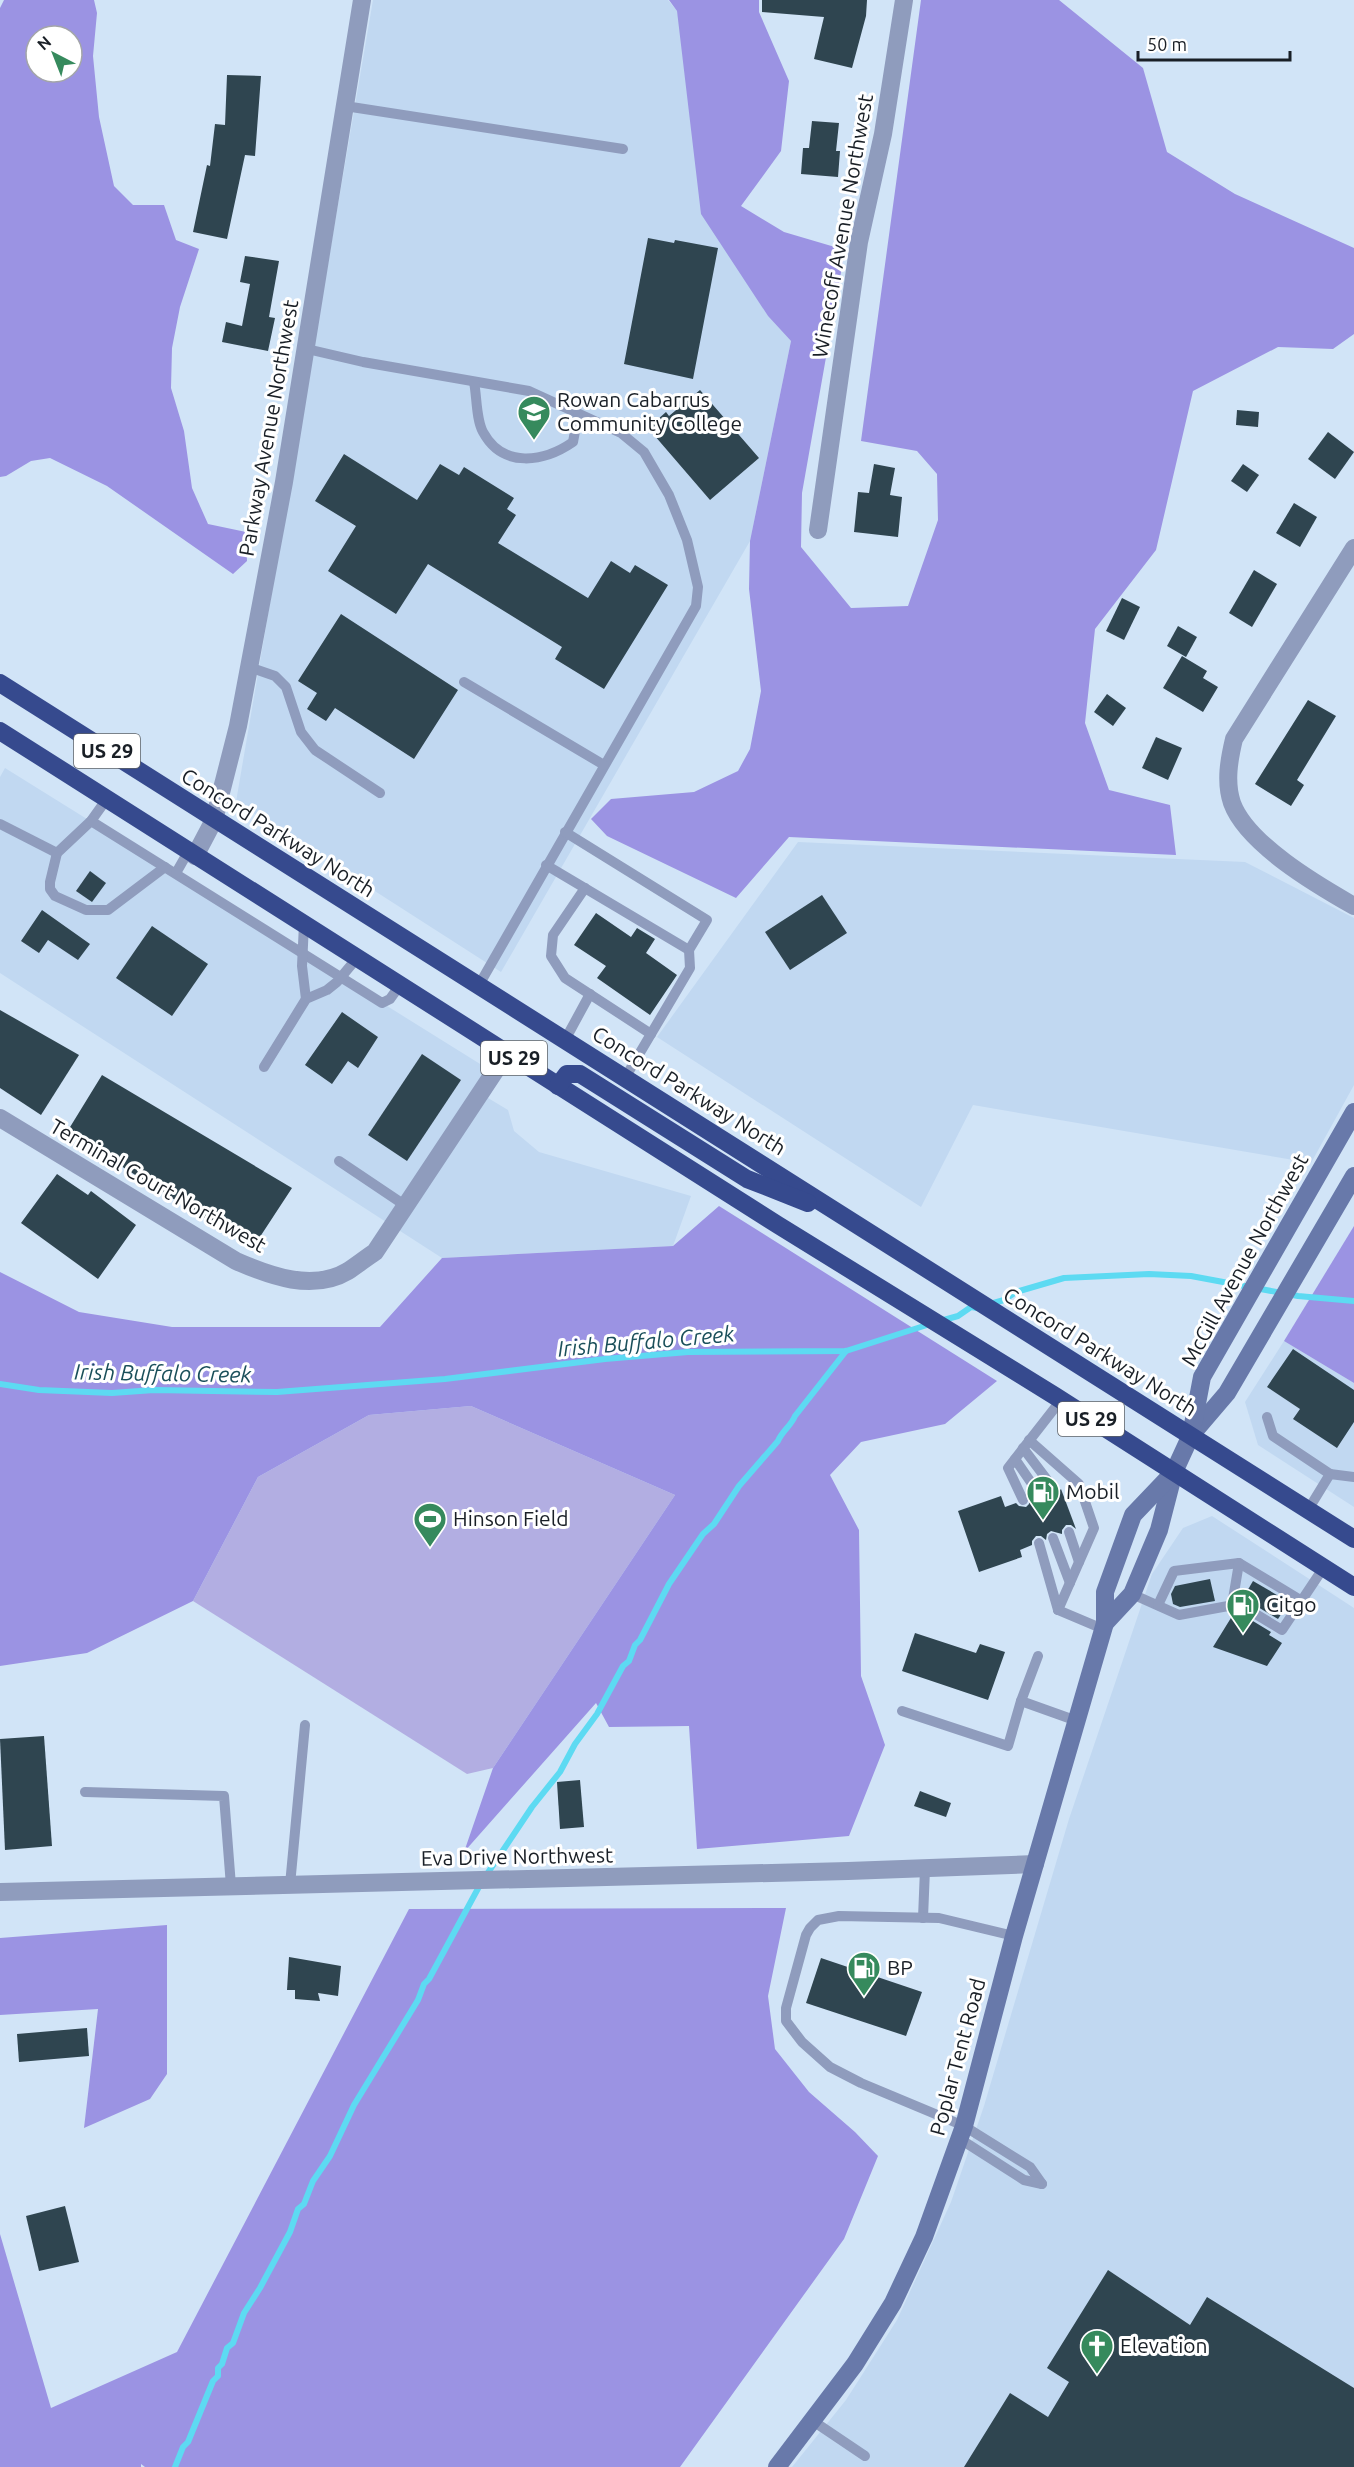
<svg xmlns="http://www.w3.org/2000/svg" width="1354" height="2467" viewBox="0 0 1354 2467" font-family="Ubuntu,sans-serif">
<rect width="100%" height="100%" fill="#d1e4f7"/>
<g fill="#c1d8f1">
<polygon points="373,0 668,0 677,11 737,266 768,316 791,341 750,541 501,972 236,802"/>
<polygon points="5,768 501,1077 488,1098 508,1110 514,1131 539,1152 691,1196 673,1246 442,1258 0,973 0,777"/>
<polygon points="798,842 1245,862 1354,918 1354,1085 1311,1163 973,1105 921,1207 657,1037"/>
<polygon points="1284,1341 1354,1383 1354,1507 1258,1445 1245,1402"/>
<polygon points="1212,1516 1354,1608 1354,2467 792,2467 846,2400 897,2320 951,2202 984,2106 1069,1819 1152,1574 1183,1528"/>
</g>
<polygon fill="#b2aee2" points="471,1406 675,1495 493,1768 467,1774 193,1601 258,1477 369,1415"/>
<g fill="#9b93e3" fill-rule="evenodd">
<path d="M4,0H94L97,13L93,56L99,117L114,186L133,205H164L176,240L199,249L180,307L172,348L171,388L184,431L192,488L208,524L246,532L247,561L233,574L107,486L50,458L31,461L6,476L0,477V8ZM36,36H72V72H36Z"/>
<polygon points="669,0 759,0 759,12 789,81 781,151 741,206 784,232 845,250 802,493 801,547 851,608 908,606 938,520 937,474 917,451 861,441 921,0 1059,0 1143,68 1167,152 1235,194 1354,248 1354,334 1333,349 1278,347 1193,391 1156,550 1095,629 1085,723 1109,790 1170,805 1176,855 789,837 736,898 607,836 591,819 611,799 694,792 738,771 750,749 761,691 749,589 750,541 791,341 768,316 701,214 677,11"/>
<polygon points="719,1206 997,1381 945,1424 861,1442 830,1475 859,1530 861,1676 885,1745 849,1836 697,1849 689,1726 609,1727 596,1703 464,1852 493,1768 675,1495 471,1406 369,1415 258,1477 193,1601 87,1653 0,1666 0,1272 79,1312 172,1327 380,1327 442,1258 673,1246"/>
<polygon points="1354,1226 1354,1383 1284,1341"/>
<polygon points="786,1908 768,1996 775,2049 809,2092 855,2132 878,2156 844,2239 680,2467 145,2467 141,2464 141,2467 0,2467 0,2234 51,2408 177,2352 409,1909"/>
<polygon points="167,1925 167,2074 150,2099 84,2128 98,2009 0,2015 0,1938"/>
</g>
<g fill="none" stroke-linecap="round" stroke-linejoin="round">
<g stroke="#5ddaf2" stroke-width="6">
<polyline points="990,1304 1004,1300 1016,1292 1064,1278 1149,1274 1191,1276 1298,1296 1354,1301"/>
<polyline points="940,1321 958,1316 971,1307 977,1308"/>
<polyline points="0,1384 39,1390 112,1393 154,1390 277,1392 445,1379 605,1359 688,1352 846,1351 930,1324"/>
<path d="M175,2467L183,2447L188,2442L213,2381L218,2376V2368L222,2364L227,2348L233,2343L244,2313L260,2288L290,2232L298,2209L304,2204L313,2181L330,2156L354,2105L418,2000L424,1984L429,1979L481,1883L532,1807L560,1772L575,1744L597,1714L623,1666L629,1661L635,1645L640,1640L669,1584L703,1534L714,1524L739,1486L778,1441C782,1431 791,1426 795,1416L846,1351"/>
</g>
</g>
<g fill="#2f4550">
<polygon points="762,0 867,0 866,16 852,68 814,59 824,17 762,12"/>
<polygon points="227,75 261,76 255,156 245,155 227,239 193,232 207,165 210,166 215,124 225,125"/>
<polygon points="812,121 839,123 836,151 840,151 838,177 801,174 803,148 809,148"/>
<polygon points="648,238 674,243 675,240 718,248 693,379 624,364"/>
<polygon points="245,256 279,261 269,317 275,318 268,351 222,342 226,322 242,326 250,284 240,282"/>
<polygon points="700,390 759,458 710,500 648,428 666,412 669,416"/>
<polygon points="1237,410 1259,412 1258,427 1236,425"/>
<polygon points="1328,432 1354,452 1335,479 1308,459"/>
<polygon points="344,454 417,500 440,464 459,475 464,467 514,498 507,509 516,515 498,543 588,598 611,561 630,573 635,565 668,585 604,689 555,659 562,647 428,564 396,614 328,571 356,526 315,501"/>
<polygon points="874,464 895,468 890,495 902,497 898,537 854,532 858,492 869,493"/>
<polygon points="1243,464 1259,475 1247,492 1231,481"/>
<polygon points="1294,503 1317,517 1300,547 1276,533"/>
<polygon points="1254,570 1277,584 1252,627 1229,613"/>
<polygon points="1122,598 1140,607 1124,640 1106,631"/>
<polygon points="341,614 458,690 414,759 335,708 326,721 307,709 317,693 298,681"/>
<polygon points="1178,626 1197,637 1186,657 1167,646"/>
<polygon points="1182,656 1207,671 1203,678 1218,687 1203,712 1163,688"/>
<polygon points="1107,694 1126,708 1113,726 1094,712"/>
<polygon points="1308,700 1336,716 1297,780 1304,785 1291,806 1255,784"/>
<polygon points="1156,737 1182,748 1168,780 1142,768"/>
<polygon points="90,871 106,883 92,902 76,891"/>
<polygon points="822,895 847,933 790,970 765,932"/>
<polygon points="42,910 90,944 78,960 48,940 39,953 21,941"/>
<polygon points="596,913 631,937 637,928 655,939 646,953 677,975 650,1015 597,978 606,966 574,945"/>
<polygon points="152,926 208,964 172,1016 116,978"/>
<polygon points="0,1010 79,1055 41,1115 0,1088"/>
<polygon points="342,1012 378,1037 358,1068 348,1061 332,1084 305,1065"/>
<polygon points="422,1054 461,1080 407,1161 368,1135"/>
<polygon points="102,1075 292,1188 254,1246 219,1225 218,1227 67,1132"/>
<polygon points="57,1174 88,1195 91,1191 136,1225 98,1279 21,1223"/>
<polygon points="1293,1349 1354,1390 1354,1422 1337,1448 1293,1419 1300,1409 1267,1387"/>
<polygon points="1061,1489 1076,1529 1071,1525 1066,1525 1062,1530 1062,1534 1051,1531 1047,1534 1046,1540 1041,1536 1036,1536 1032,1541 1032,1545 1020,1550 1022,1557 979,1572 958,1511 1001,1496 1005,1507 1016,1503 1019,1506 1026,1507 1029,1504 1030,1498 1040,1501 1045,1498 1046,1492 1055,1496"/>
<polygon points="1210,1579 1215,1601 1180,1607 1173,1604 1171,1594 1175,1586"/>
<polygon points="1253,1581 1289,1602 1278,1619 1243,1598"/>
<polygon points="1238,1612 1271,1632 1269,1635 1282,1643 1267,1666 1213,1647 1234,1613"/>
<polygon points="915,1633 976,1653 980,1644 1005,1652 988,1700 902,1671"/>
<polygon points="44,1736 52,1846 5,1850 0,1739"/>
<polygon points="580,1780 584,1827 560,1829 557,1782"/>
<polygon points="920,1791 951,1803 946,1817 914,1806"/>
<polygon points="289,1957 341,1966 338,1996 318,1993 320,2001 295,1999 295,1990 287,1990"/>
<polygon points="821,1958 922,1992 906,2036 806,2003"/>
<polygon points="87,2028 89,2056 19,2062 17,2034"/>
<polygon points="65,2206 79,2262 39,2271 26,2216"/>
<polygon points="1108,2270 1190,2325 1207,2297 1354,2388 1354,2467 964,2467 1010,2393 1048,2417 1069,2382 1047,2368"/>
</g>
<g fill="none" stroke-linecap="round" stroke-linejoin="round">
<g stroke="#8f9cbd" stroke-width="10">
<polyline points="345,106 623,149"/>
<polyline points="307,349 363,362 529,391 621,433 644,452 669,495 687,540 698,587 696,606 479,985"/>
<path d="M474,382C477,397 476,419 483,432C503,469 544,462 573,442L578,415"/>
<polyline points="249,667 275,676 286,687 301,732 315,750 380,793"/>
<polyline points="464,682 604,765"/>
<polyline points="106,800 91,821 57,853 50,882 50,889 55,896 86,910 108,910 165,867"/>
<polyline points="91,821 382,1003 390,999 400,985"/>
<polyline points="0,824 57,853"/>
<polyline points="546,865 689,950 707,920 565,832"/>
<polyline points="176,873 188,852"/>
<polyline points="585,888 553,935 551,956 565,978 651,1034"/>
<polyline points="304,924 302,966 306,999"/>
<polyline points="565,1040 590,994"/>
<polyline points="264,1067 306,999 327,990 337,982 357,958"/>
<polyline points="625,1078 690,968 689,950"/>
<polyline points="339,1161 406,1206"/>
<polyline points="1267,1417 1273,1436 1330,1474"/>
<polyline points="1029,1440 1079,1484 1094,1528 1058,1610"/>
<polyline points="1023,1448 1054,1489"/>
<polyline points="1015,1459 1039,1494"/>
<polyline points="1023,1500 1008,1468 1061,1400"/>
<polyline points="1308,1510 1330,1474 1354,1477"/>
<polyline points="1069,1532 1079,1562"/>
<polyline points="1053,1538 1070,1583"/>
<polyline points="1039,1543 1058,1610"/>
<polyline points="1132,1594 1179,1615 1239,1604 1282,1630 1324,1567"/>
<polyline points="1158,1605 1174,1571 1239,1563 1302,1601"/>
<polyline points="1232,1605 1239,1563"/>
<polyline points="1058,1610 1103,1629"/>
<polyline points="1038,1656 1021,1701 1077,1721"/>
<polyline points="902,1711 1008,1746 1021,1701"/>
<polyline points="85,1792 224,1796 231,1886"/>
<polyline points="290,1885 305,1725"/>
<polyline points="923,1918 925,1869"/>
<polyline points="1014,1936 939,1918 839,1916 818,1920 810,1928 806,1935 786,2008 786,2021 802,2042 830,2067 861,2083 964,2126 1030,2167 1042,2184"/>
<polyline points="960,2139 1024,2180 1042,2184"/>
<polyline points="813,2421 865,2456"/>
</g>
<g stroke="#8f9cbd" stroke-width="18">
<polyline points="818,530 859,242 883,134 904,0"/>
<path d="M1354,548L1234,739C1229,760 1225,782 1232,803C1247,844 1317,885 1354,906"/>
<polyline points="195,856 214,820 238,726 284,482 362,0"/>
<path d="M0,1118L236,1261C270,1276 313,1292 348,1271C357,1265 366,1258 375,1252L507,1053"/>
<polyline points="0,1892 848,1871 1035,1864"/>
</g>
<g stroke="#6879aa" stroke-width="18">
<polyline points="1192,1434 1227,1393 1354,1176"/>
<polyline points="1105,1623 1132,1594 1159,1530 1174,1472 1191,1435 1202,1377 1354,1112"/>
<polyline points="777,2467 855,2364 893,2303 924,2237 964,2126 1014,1936 1105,1623 1105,1592 1133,1515 1174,1472"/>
</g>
<g stroke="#364a8e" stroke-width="18">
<polyline points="0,683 1354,1539"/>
<polyline points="0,731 778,1225 1055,1396 1354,1587"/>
<polyline points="558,1086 567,1074 580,1074 747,1179 808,1203"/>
</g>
</g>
<defs>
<g id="university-pin" transform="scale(1.725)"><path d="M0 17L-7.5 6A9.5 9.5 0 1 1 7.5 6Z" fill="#368a5d" stroke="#fff"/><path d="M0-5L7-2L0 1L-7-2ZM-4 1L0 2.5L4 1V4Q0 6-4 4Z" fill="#fff"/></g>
<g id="fuel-pin" transform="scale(1.725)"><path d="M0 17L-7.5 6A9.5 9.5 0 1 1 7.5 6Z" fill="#368a5d" stroke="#fff"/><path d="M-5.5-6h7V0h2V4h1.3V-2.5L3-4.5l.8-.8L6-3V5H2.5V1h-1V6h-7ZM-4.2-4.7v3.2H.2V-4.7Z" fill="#fff"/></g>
<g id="stadium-pin" transform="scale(1.725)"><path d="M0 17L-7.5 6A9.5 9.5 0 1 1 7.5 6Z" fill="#368a5d" stroke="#fff"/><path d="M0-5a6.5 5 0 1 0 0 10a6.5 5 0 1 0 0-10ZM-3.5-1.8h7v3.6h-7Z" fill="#fff"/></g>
<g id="church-pin" transform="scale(1.725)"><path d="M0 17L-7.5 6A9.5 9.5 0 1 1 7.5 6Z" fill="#368a5d" stroke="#fff"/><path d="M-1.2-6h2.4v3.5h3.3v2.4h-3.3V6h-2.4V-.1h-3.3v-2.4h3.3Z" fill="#fff"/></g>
</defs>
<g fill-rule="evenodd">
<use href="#university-pin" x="534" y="412"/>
<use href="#fuel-pin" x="1043" y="1492"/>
<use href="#stadium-pin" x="430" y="1519"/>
<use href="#fuel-pin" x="1243" y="1605"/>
<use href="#fuel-pin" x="864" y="1968"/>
<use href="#church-pin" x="1097" y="2346"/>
</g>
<g text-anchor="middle" stroke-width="6" stroke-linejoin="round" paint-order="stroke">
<g fill="#fff" stroke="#5e6267" stroke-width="1.5">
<rect x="74" y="734" width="66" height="34" rx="4.5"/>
<rect x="481" y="1041" width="66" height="34" rx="4.5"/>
<rect x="1058" y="1402" width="66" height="34" rx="4.5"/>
</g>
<g font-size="20" font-weight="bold" fill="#191f26">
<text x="107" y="758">US 29</text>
<text x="514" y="1065">US 29</text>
<text x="1091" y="1426">US 29</text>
</g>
<g font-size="21" fill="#191f26" stroke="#fff">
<text transform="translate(843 226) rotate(-80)" y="7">Winecoff Avenue Northwest</text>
<text transform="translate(269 428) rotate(-80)" y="7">Parkway Avenue Northwest</text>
<text transform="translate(278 833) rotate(32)" y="7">Concord Parkway North</text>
<text transform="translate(689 1091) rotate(32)" y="7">Concord Parkway North</text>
<text transform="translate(158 1186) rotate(30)" y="7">Terminal Court Northwest</text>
<text transform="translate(1245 1260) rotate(-61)" y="7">McGill Avenue Northwest</text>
<text transform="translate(1100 1352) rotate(32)" y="7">Concord Parkway North</text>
<text transform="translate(517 1857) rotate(-1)" y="7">Eva Drive Northwest</text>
<text transform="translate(958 2057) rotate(-75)" y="7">Poplar Tent Road</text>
</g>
<g font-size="21" fill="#191f26" stroke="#fff" text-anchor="start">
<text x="557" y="407">Rowan Cabarrus<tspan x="557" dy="24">Community College</tspan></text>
<text x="1066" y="1499">Mobil</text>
<text x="453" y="1526">Hinson Field</text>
<text x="1266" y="1612">Citgo</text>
<text x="887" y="1975">BP</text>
<text x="1120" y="2353">Elevation</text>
</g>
<g font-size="22" font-style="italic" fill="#1b505b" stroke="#fff">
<text transform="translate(646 1341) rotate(-5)" y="8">Irish Buffalo Creek</text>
<text transform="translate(163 1373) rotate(1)" y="8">Irish Buffalo Creek</text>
</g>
</g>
<g transform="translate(54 54) rotate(318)"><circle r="28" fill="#ffffff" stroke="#a3a5a8" stroke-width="1.5"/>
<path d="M0-4.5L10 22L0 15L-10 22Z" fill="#368a5d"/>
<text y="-9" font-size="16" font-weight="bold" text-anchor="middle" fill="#191f26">N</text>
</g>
<path d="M1138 51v9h152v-9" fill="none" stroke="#191f26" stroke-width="3"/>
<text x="1147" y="51" font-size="18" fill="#191f26" stroke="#ffffff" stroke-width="4.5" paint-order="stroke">50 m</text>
</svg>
